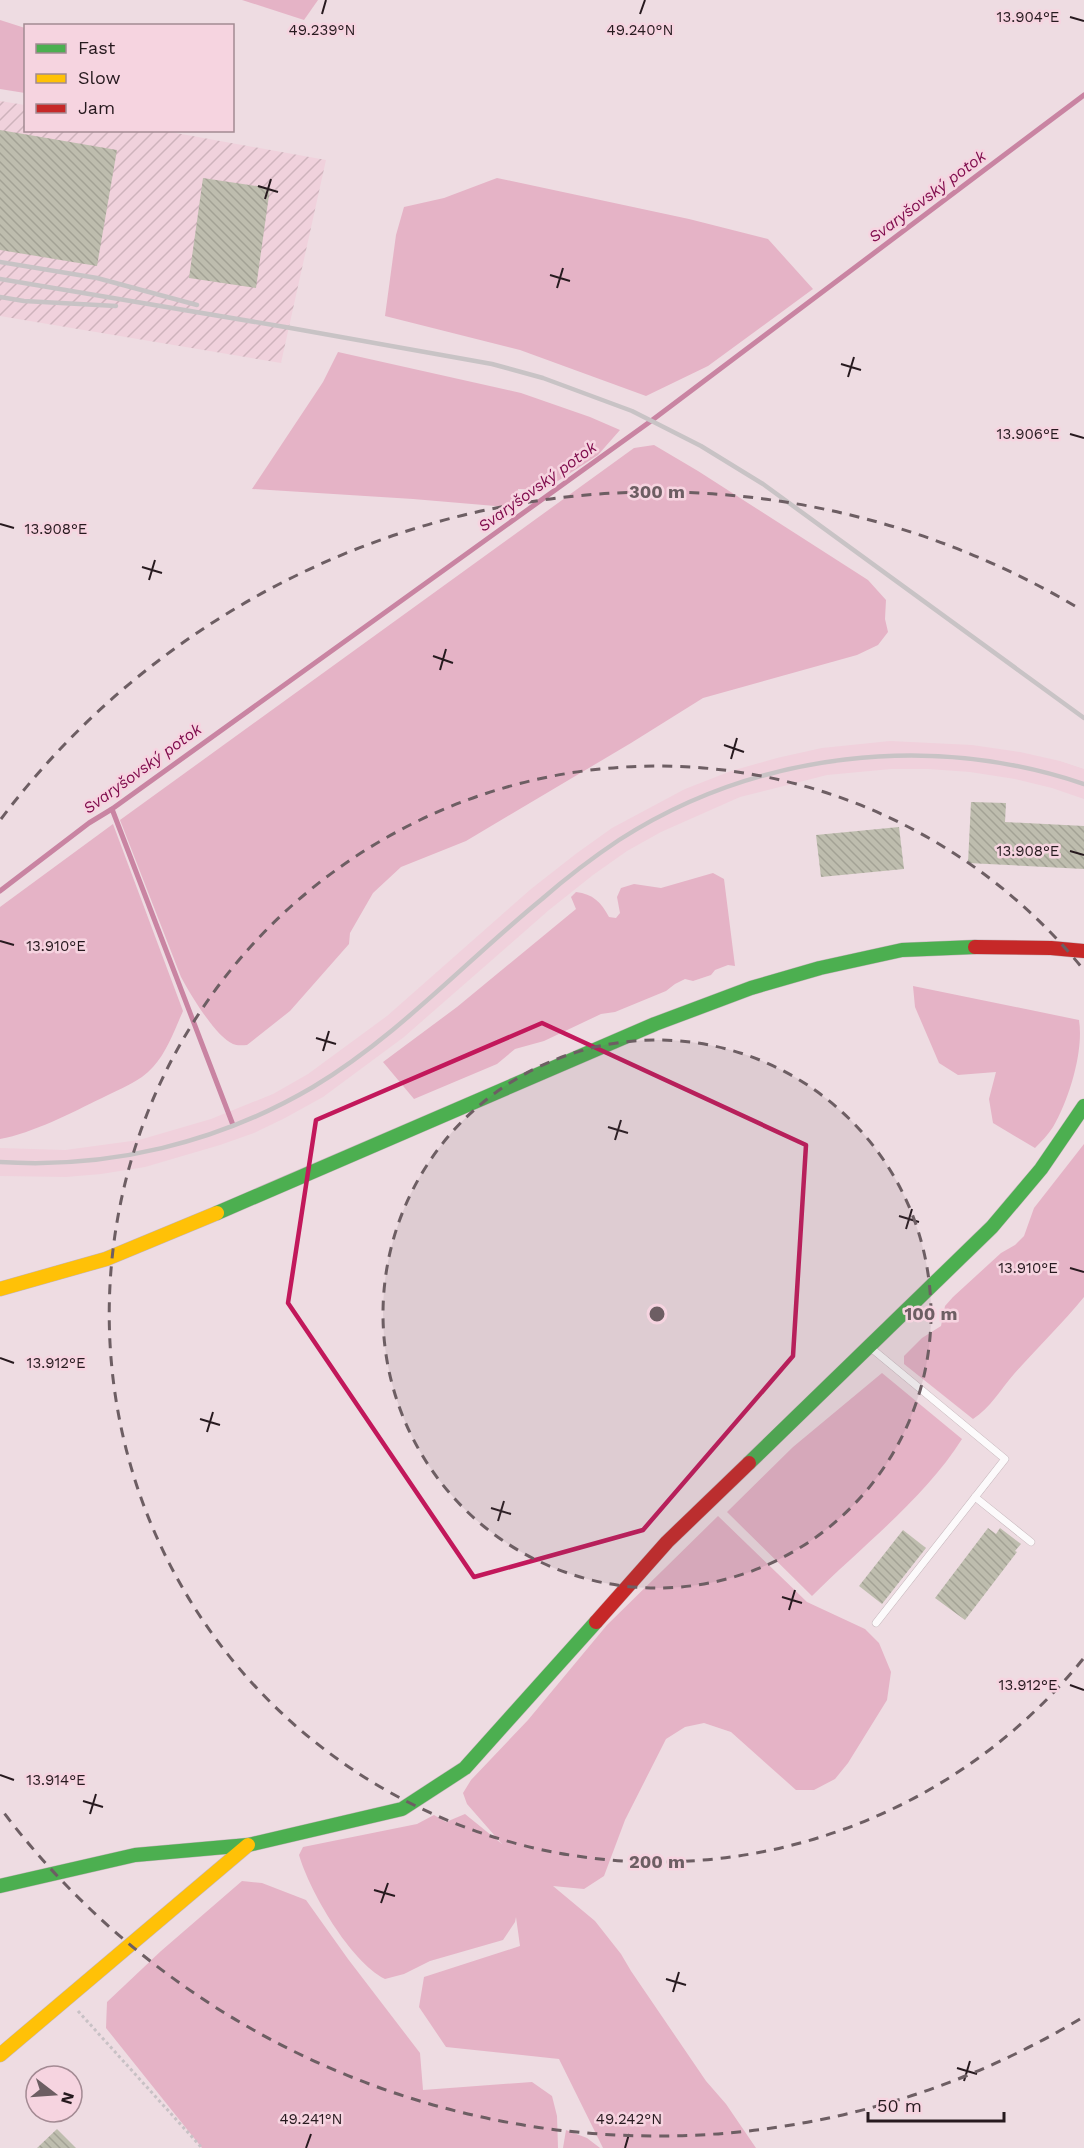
<svg xmlns="http://www.w3.org/2000/svg" width="1084" height="2148" viewBox="0 0 1084 2148" font-family="'Work Sans',sans-serif">
<defs>
<pattern id="industrial-furrows" width="10" height="10" patternUnits="userSpaceOnUse" patternTransform="scale(1.5)"><rect width="10" height="10" fill="#f0d1dc"/><path d="M-1 1l2-2M0 10L10 0M9 11l2-2" fill="none" stroke="#ceb3bc"/></pattern>
<pattern id="building-back-hatch" width="6" height="6" patternUnits="userSpaceOnUse" patternTransform="scale(1.5)"><rect width="6" height="6" fill="#bebdae"/><path d="M-1 5l2 2M0 0l6 6M5-1l2 2" fill="none" stroke="#a3a295"/></pattern>
</defs>
<rect width="100%" height="100%" fill="#eedce2"/>
<polygon fill="#f0d1dc" points="890,741 972,745 1020,752 1060,761 1084,769 1084,799 1052,788 1015,779 970,772 928,769 891,769 827,775 740,797 661,832 627,851 593,875 549,910 404,1037 323,1097 285,1118 254,1133 220,1145 145,1167 101,1174 66,1177 0,1176 0,1148 65,1150 139,1140 211,1119 273,1094 308,1074 387,1016 531,889 577,853 612,828 685,789 731,771 777,758 822,748"/>
<polygon fill="url(#industrial-furrows)" points="0,101 25,105 26,130 165,131 326,160 281,363 0,316"/>
<g fill="#e5b3c6">
<polygon points="242,0 318,0 304,20"/>
<polygon points="0,20 25,28 25,93 0,89"/>
<polygon points="497,178 689,219 768,239 813,289 708,366 646,396 520,350 385,316 396,235 404,207 444,198"/>
<polygon points="338,352 521,393 590,417 620,430 598,455 544,490 518,489 520,508 413,499 252,489 323,382"/>
<path d="M654,445L698,471L868,580L886,600L885,619L888,632L878,645L857,655L703,698L631,743L466,841L401,867L373,893L350,933L349,944L290,1011L247,1045C243,1045 237,1046 233,1044C216,1037 190,994 181,977L120,820L634,448Z"/>
<path d="M113,824L183,1011C175,1029 167,1052 153,1067C140,1082 119,1089 102,1098C71,1113 33,1133 0,1139V907Z"/>
<path d="M713,873L724,879L735,966L728,965L715,970L711,975L693,981L685,979L675,984L666,991L615,1012L601,1014L544,1041L515,1049L497,1064L414,1099L383,1062L457,1007L576,909L571,897L576,892C593,894 601,902 609,917L616,918L620,913L617,897L621,888L634,884L661,888Z"/>
<path d="M913,986L1079,1020C1084,1051 1069,1100 1053,1127C1048,1135 1041,1142 1035,1148L993,1123L989,1099L996,1072L958,1075L939,1063L915,1007Z"/>
<path d="M1084,1144V1297C1062,1324 1037,1348 1014,1374C1001,1389 990,1408 973,1419L904,1364V1356L922,1338L941,1326L945,1306L953,1297L1001,1253L1015,1245L1024,1236L1034,1208Z"/>
<path d="M882,1373L962,1439C925,1498 861,1547 812,1596L727,1512L793,1447Z"/>
<path d="M718,1516L807,1602L865,1629L879,1643L891,1672L887,1700L848,1763L835,1779L814,1790H796L731,1732L704,1723L685,1727L666,1739L625,1820L604,1876L584,1889L553,1886L595,1921L621,1954L631,1971L706,2081L726,2104L756,2148H603L559,2059L446,2047L419,2007L424,1977L520,1946L516,1917L515,1922L503,1940L430,1961L404,1974L385,1979C350,1961 310,1892 299,1855L303,1847L417,1824L434,1815L446,1822L465,1814L502,1844L467,1804L463,1793L471,1780L528,1720L607,1625Z"/>
<polygon points="242,1881 262,1883 306,1900 348,1959 420,2053 423,2090 532,2082 552,2096 557,2116 558,2148 202,2148 106,2028 107,2002 161,1951"/>
<polygon points="566,2130 587,2138 600,2148 563,2148"/>
</g>
<g fill="none" stroke-linecap="round" stroke-linejoin="round">
<g stroke="#c984a2" stroke-width="5">
<polyline points="112,809 233,1125"/>
<polyline points="0,891 89,823 112,809 651,421 1084,95"/>
</g>
</g>
<g fill="url(#building-back-hatch)">
<polygon points="0,130 117,150 97,266 0,250"/>
<polygon points="203,178 270,188 256,288 189,278"/>
<polygon points="971,802 1006,803 1005,822 1084,826 1084,869 968,863"/>
<polygon points="899,827 904,869 821,877 816,835"/>
<polygon points="988,1528 996,1534 1000,1528 1021,1544 1015,1551 1017,1552 965,1620 935,1598"/>
<polygon points="903,1530 926,1548 882,1604 859,1586"/>
<polygon points="57,2129 76,2148 37,2148"/>
</g>
<g fill="none" stroke-linecap="round" stroke-linejoin="round">
<g stroke="#c4b5ba" stroke-width="8">
<g id="lane">
<polyline points="871,1348 1005,1459 876,1623"/>
<polyline points="975,1497 1031,1542"/>
</g>
</g>
<g stroke="#c4b5ba" stroke-width="15">
<g id="fast">
<polyline points="217,1213 655,1024 751,988 820,968 902,950 975,947"/>
<polyline points="749,1463 992,1227 1041,1169 1084,1106"/>
<polyline points="0,1886 135,1855 248,1845 402,1809 465,1768 596,1622"/>
</g>
</g>
<g stroke="#c4b5ba" stroke-width="15">
<g id="slow">
<polyline points="0,1289 106,1259 217,1213"/>
<polyline points="0,2055 248,1845"/>
</g>
</g>
<g stroke="#c4b5ba" stroke-width="15">
<g id="jam">
<polyline points="975,947 1051,948 1084,951"/>
<polyline points="596,1622 667,1542 749,1463"/>
</g>
</g>
<polyline stroke="#c8c1c5" stroke-width="3" stroke-dasharray="3 3" stroke-linecap="butt" points="78,2011 202,2148"/>
<use href="#lane" stroke="#fcfafb" stroke-width="7"/>
<use href="#fast" stroke="#4caf50" stroke-width="14"/>
<use href="#slow" stroke="#ffc107" stroke-width="14"/>
<use href="#jam" stroke="#c62828" stroke-width="14"/>
<g stroke="#c8c3c5" stroke-width="4.5">
<polyline points="0,262 97,278 197,305"/>
<polyline points="0,279 285,327 492,364 543,378 632,411 701,446 763,484 1084,718"/>
<polyline points="0,297 24,301 116,306"/>
<path d="M0,1162C109,1169 218,1143 313,1087C398,1036 466,961 542,899C566,878 592,858 619,840C756,752 930,732 1084,784"/>
</g>
</g>
<path fill="none" stroke="#c2185b" stroke-width="4.5" stroke-linejoin="round" d="M542,1023L806,1145L793,1356L643,1530L474,1577L288,1303L316,1120Z"/>
<path fill="none" stroke="#271a1f" stroke-width="2" d="M322,14L326,0M640,14L645,0M1070,17L1084,21M258,186L278,192M265,199L271,179M550,275L570,281M557,288L563,268M841,364L861,370M848,377L854,357M1070,434L1084,438M0,524L14,528M142,567L162,573M149,580L155,560M433,656L453,663M440,670L446,649M724,745L744,752M731,759L737,738M1070,851L1084,855M0,941L14,945M316,1038L336,1044M323,1051L329,1031M608,1127L628,1133M615,1140L621,1120M899,1216L919,1222M906,1229L912,1209M1070,1268L1084,1272M0,1358L14,1363M200,1419L220,1425M207,1432L213,1412M491,1508L511,1514M498,1521L504,1501M782,1597L802,1603M789,1610L795,1590M1070,1685L1084,1690M0,1775L14,1780M83,1801L103,1807M90,1814L96,1794M374,1890L395,1896M381,1903L388,1883M666,1979L686,1985M673,1992L679,1972M957,2068L977,2074M964,2081L970,2061M306,2148L311,2134M625,2148L629,2134"/>
<circle cx="657" cy="1314" r="274" fill="#6d5e63" fill-opacity=".12"/>
<g fill="none" stroke="#6d5e63" stroke-width="3" stroke-dasharray="10 8">
<circle cx="657" cy="1314" r="274"/>
<path d="M1083 1659A548 548 0 1 1 1083 969"/>
<path d="M1080 2019A822 822 0 0 1 1 1809M1 819A822 822 0 0 1 1080 609"/>
</g>
<g text-anchor="middle" stroke-width="5" stroke-linejoin="round" paint-order="stroke">
<g font-size="16" font-style="italic" fill="#810e4e" stroke="#f6d4e0">
<text transform="translate(927 196) rotate(-37)" y="6">Svaryšovský potok</text>
<text transform="translate(537 486) rotate(-36)" y="6">Svaryšovský potok</text>
<text transform="translate(142 768) rotate(-36)" y="6">Svaryšovský potok</text>
</g>
</g>
<g font-size="15" text-anchor="middle" fill="#271a1f" stroke="#f6d4e0" stroke-width="5" stroke-linejoin="round" paint-order="stroke">
<text x="1028" y="22">13.904°E</text>
<text x="322" y="35">49.239°N</text>
<text x="640" y="35">49.240°N</text>
<text x="1028" y="439">13.906°E</text>
<text x="56" y="534">13.908°E</text>
<text x="1028" y="856">13.908°E</text>
<text x="56" y="951">13.910°E</text>
<text x="1028" y="1273">13.910°E</text>
<text x="56" y="1368">13.912°E</text>
<text x="1028" y="1690">13.912°E</text>
<text x="56" y="1785">13.914°E</text>
<text x="311" y="2124">49.241°N</text>
<text x="629" y="2124">49.242°N</text>
</g>
<circle cx="657" cy="1314" r="9" fill="#6d5e63" stroke="#f6d4e0" stroke-width="3"/>
<g font-size="18" text-anchor="middle" font-weight="bold" fill="#6d5e63" stroke="#f6d4e0" stroke-width="5" stroke-linejoin="round" paint-order="stroke">
<text x="657" y="498">300 m</text>
<text x="931" y="1320">100 m</text>
<text x="657" y="1868">200 m</text>
</g>
<rect x="24" y="24" width="210" height="108" fill="#f6d4e0" stroke="#a38a93" stroke-width="1.5"/>
<rect x="36" y="44" width="30" height="9" fill="#4caf50" stroke="#a38a93" stroke-width="1.5"/>
<text x="78" y="54" font-size="18" fill="#271a1f">Fast</text>
<rect x="36" y="74" width="30" height="9" fill="#ffc107" stroke="#a38a93" stroke-width="1.5"/>
<text x="78" y="84" font-size="18" fill="#271a1f">Slow</text>
<rect x="36" y="104" width="30" height="9" fill="#c62828" stroke="#a38a93" stroke-width="1.5"/>
<text x="78" y="114" font-size="18" fill="#271a1f">Jam</text>
<g transform="translate(54 2094) rotate(107)"><circle r="28" fill="#f6d4e0" stroke="#a38a93" stroke-width="1.5"/>
<path d="M0-4.5L10 22L0 15L-10 22Z" fill="#6d5e63"/>
<text y="-9" font-size="16" font-weight="bold" text-anchor="middle" fill="#271a1f">N</text>
</g>
<path d="M868 2112v9h136v-9" fill="none" stroke="#271a1f" stroke-width="3"/>
<text x="877" y="2112" font-size="18" fill="#271a1f" stroke="#f6d4e0" stroke-width="4.5" paint-order="stroke">50 m</text>
</svg>
